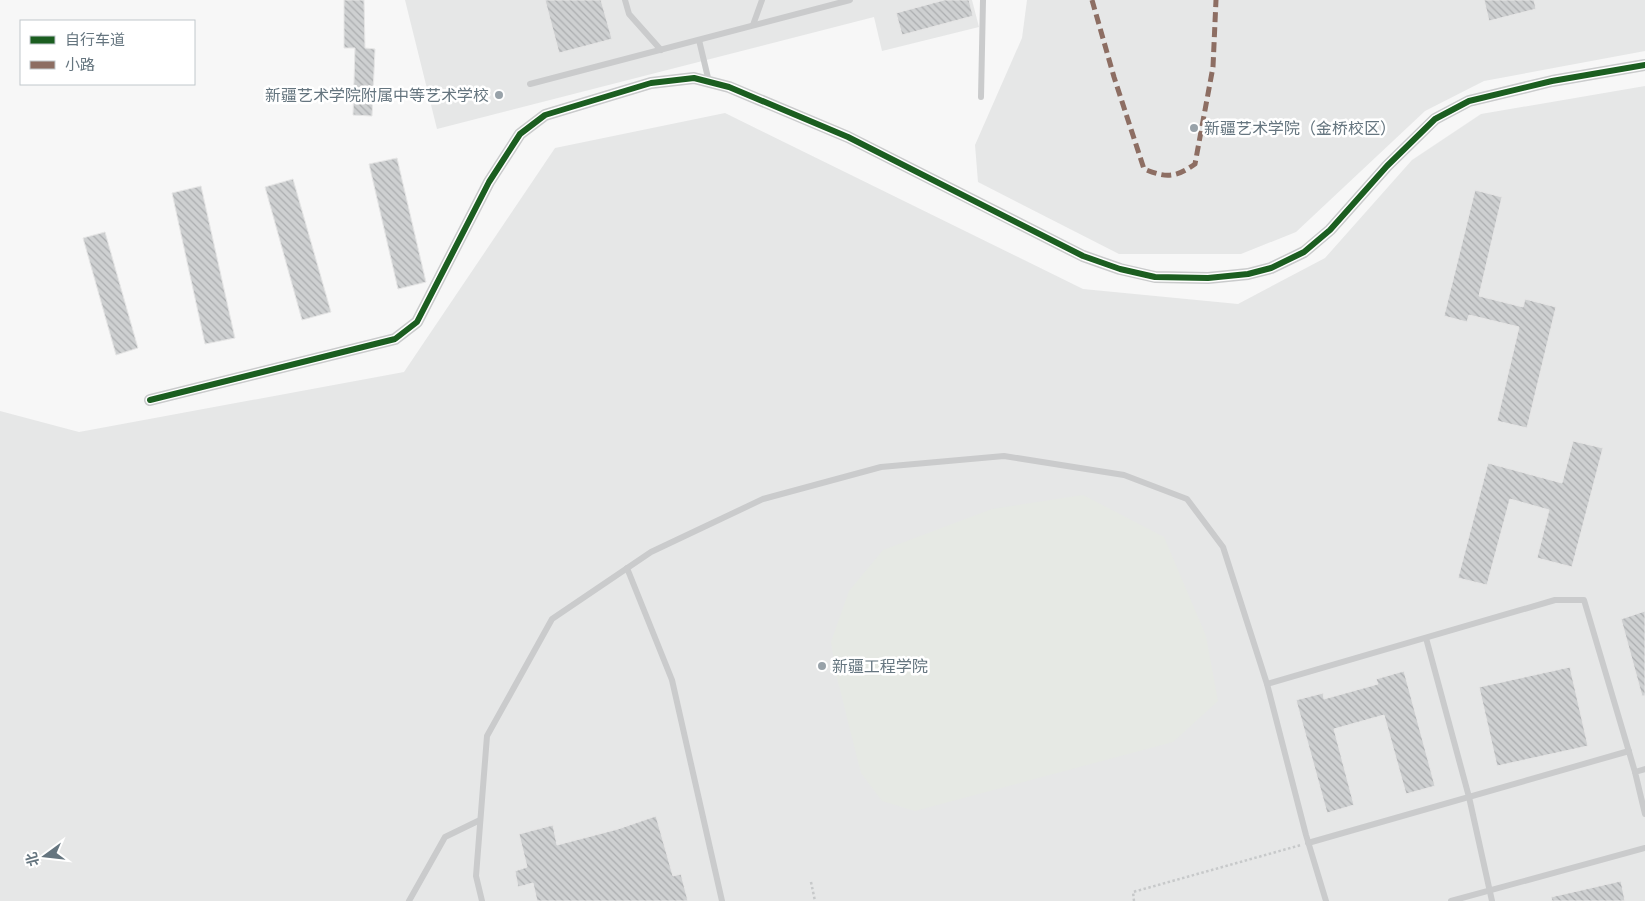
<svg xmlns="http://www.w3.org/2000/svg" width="1645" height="901" viewBox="0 0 1645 901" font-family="Karla,'Noto Sans SC',sans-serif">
<defs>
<pattern id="building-back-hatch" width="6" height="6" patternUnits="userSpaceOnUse" patternTransform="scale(1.25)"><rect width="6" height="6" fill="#ced0d1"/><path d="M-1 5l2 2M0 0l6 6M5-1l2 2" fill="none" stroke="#abadaf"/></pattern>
</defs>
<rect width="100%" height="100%" fill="#f7f7f7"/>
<g fill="#e6e7e7">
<polygon points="405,0 972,0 979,27 882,51 874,17 437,129"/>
<polygon points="1027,0 1645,0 1645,51 1484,81 1425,111 1296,232 1241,254 1119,254 978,182 975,145 1022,38"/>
<polygon points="1645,86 1645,901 0,901 0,411 79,432 404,372 555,148 725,113 1083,289 1238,304 1325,258 1412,160 1481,114"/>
</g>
<polygon fill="#e6e9e4" points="1083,495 1164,537 1206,636 1218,701 1173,742 915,811 882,801 861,773 836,674 831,642 849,591 883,550 992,509"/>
<g fill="url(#building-back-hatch)" stroke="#e6e6e6">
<polygon points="344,0 364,0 365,48 375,49 372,116 353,115 355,48 344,48"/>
<polygon points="545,0 601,0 612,39 559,53"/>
<polygon points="944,0 969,0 973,16 902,35 896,13"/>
<polygon points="1484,0 1534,0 1536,9 1489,21"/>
<polygon points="397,158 426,282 398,289 369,164"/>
<polygon points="293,179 331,312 302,320 265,187"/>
<polygon points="201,186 235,338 205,344 172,193"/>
<polygon points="1475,190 1502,197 1479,296 1523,307 1525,299 1556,307 1527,428 1497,421 1519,327 1469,315 1467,322 1444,316"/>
<polygon points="105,232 138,348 116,355 83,238"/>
<polygon points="1573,441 1603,448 1572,567 1537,558 1549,510 1510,499 1487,585 1458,578 1488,463 1562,483"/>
<polygon points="1645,611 1645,696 1642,696 1621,619"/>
<polygon points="1570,667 1588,746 1497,766 1479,687"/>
<polygon points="1404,671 1435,786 1406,794 1384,715 1334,729 1354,805 1327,813 1296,700 1323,693 1324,699 1378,684 1376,679"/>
<polygon points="656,816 673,876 681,874 688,901 537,901 533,883 518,887 515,871 527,867 519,834 553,825 557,845 618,829"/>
<polygon points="1621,881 1625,901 1552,901 1551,897"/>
</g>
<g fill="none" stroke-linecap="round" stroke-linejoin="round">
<g stroke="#c7c9ca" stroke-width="2.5" stroke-dasharray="2.5 2.5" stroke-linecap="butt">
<polyline points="811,882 815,901"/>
<polyline points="1134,901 1133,892 1301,845"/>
</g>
<g stroke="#cacbcc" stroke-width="6">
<polyline points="625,0 629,14 661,50"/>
<polyline points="753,25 762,0"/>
<polyline points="699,40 709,82"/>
<polyline points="530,84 850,0"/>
<polyline points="981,97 983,0"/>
<polyline points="627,568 672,680 722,901"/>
<polyline points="1426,638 1469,797 1492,901"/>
<polyline points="1267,684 1555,600 1584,600 1635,772"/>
<polyline points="1645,769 1635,772 1645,814"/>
<polyline points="1308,843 1629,751"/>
<polyline points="409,901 445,837 480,820"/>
<polyline points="482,901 476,876 487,736 552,619 651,552 763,499 881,467 1004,456 1124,475 1187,499 1223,547 1267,684 1306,835 1326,901"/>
<polyline points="1451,901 1645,848"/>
</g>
<polyline stroke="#cacbcc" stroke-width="12" points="150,400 395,339 417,322 489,182 520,134 545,115 651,83 694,78 729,87 848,137 1083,256 1120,269 1155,277 1208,278 1248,274 1271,268 1304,252 1330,230 1387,166 1435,119 1469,101 1552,81 1645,65"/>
<path stroke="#8d6e63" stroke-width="5" stroke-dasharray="10 5" stroke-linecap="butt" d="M1092,0L1114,77L1144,169C1166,178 1175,178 1195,164L1213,67L1216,0"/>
<g stroke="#fff" stroke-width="9">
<polyline id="cycleway" points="150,400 395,339 417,322 489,182 520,134 545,115 651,83 694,78 729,87 848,137 1083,256 1120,269 1155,277 1208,278 1248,274 1271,268 1304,252 1330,230 1387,166 1435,119 1469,101 1552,81 1645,65"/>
</g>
<use href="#cycleway" stroke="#1b5e20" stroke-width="6"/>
</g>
<g fill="#98a2a9" stroke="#fff" stroke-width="2">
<circle cx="499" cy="95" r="5"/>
<circle cx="1194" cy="128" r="5"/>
<circle cx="822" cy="666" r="5"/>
</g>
<g text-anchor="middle" stroke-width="5" stroke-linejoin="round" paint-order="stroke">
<g font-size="16" fill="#65757f" stroke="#fff" text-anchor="start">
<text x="489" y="101" text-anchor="end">新疆艺术学院附属中等艺术学校</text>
<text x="1204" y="134">新疆艺术学院（金桥校区）</text>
<text x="832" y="672">新疆工程学院</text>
</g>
</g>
<rect x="20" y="20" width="175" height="65" fill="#ffffff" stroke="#c1c8cc"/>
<rect x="30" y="36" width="25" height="8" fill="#1b5e20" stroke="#c1c8cc"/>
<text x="65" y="45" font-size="15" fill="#65757f">自行车道</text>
<rect x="30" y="61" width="25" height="8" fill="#8d6e63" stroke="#c1c8cc"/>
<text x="65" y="70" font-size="15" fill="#65757f">小路</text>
<g transform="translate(45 856) rotate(255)" stroke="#ffffff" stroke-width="4" paint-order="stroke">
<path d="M0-4L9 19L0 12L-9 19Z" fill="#65757f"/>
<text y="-8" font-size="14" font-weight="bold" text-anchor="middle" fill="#65757f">北</text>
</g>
</svg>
